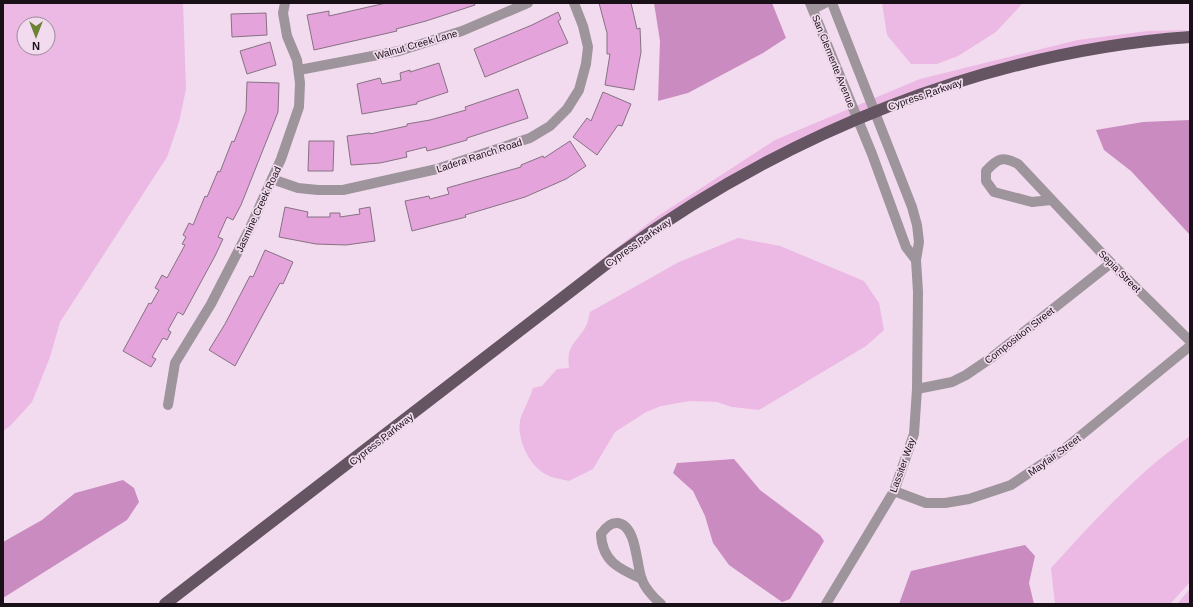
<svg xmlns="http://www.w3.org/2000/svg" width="1193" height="607" viewBox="0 0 1193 607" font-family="Helvetica,sans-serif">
<rect width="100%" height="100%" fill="#f2dbee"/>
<g fill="#ecb8e4" fill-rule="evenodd">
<path d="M3,3H183L186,89L179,122L167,157L60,322L50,357L32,402L11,425L3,431ZM24,24H48V48H24Z"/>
<polygon points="882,3 1023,3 996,32 958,56 937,64 911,64 887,35"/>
<polygon points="1190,30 1136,37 875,106 781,148 717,183 635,236 583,274 658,216 775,140 920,79 1078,40 1148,31"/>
<path d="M738,238L780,246L864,281L879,303L884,330L866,346L759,410L732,407L717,402L690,401L661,406L646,412L615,432L593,469L569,481C562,479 552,478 545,474C528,464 515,436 521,417C525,407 530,398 533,388L542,386L557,369L569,368C566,342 578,343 587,324C588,321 589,316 590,312L679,262Z"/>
<path d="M1190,436V582L1170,604H1055L1051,568C1094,521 1137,473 1190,436Z"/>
<polygon points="1190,589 1190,604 1177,604"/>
</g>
<g fill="#ca8bc1">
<polygon points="654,3 772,3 786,38 763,53 688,93 658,101 660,41"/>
<polygon points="1190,120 1190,235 1131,171 1104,150 1096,130 1143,122"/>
<polygon points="734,459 760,490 820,535 824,541 790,599 782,602 729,565 713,543 705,516 693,491 673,473 677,463"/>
<polygon points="123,480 134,488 139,502 127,520 3,598 3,542 42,520 75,493"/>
<polygon points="1025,545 1035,556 1029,583 1034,604 899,604 911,571"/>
</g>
<g fill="#e4a3da" stroke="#867283">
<polygon points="386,3 474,3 475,5 426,21 396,29 397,31 314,50 307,15 329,11 329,16"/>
<polygon points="599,3 631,3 637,29 640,28 641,52 634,90 605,85 610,54 607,54 607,33"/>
<polygon points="558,12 561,19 558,21 568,43 485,77 474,49 532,25"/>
<polygon points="266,13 267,35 232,37 231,14"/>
<polygon points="270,42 276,65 247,74 240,51"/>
<polygon points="439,63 448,92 417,102 417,104 362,114 357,84 380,78 382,84 401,80 400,73 410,70 410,72"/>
<polygon points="247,82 279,83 278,112 241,205 233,220 227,217 218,237 223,239 215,256 183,315 178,312 168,330 171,332 167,340 163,338 152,357 156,359 151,367 123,351 149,303 151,304 159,290 155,288 162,275 167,278 185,245 182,244 186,237 183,235 189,223 193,225 205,196 207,197 218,171 220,172 232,141 234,142 246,111"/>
<polygon points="518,89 528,118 467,138 467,140 439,148 427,151 426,147 406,152 407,157 380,163 351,165 347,136 370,133 370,134 407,126 407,124 430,120 466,110 465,107"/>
<polygon points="603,92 631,104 622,126 618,125 597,155 573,137 587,118 591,121"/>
<polygon points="309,141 334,141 333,171 308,171"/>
<polygon points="570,141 586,166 566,179 525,197 465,215 466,217 412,231 405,201 429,196 430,199 449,194 447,188 521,167 521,165 543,156 544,158"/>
<polygon points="285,207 308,212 307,217 330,217 330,213 340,213 340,217 360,214 359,209 370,207 375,241 346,245 316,244 279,237"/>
<polygon points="265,250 293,262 283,284 280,283 235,366 209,350 225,324 250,276 253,277"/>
</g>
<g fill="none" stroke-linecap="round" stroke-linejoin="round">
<g stroke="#9e949c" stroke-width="10">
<polyline points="810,3 872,154 906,247 916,260"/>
<polyline points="813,9 825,3"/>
<polyline points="299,70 399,51 462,31 528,3"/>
<polyline points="272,179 298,188 318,190 343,190 437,169 530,138 550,126 567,109 579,90 586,64 588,47 583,26 574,3"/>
<path d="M1051,200L1032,202L994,192L986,181V171C998,158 1002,156 1018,164L1111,263L1190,341"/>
<polyline points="917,389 952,382 966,375 991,358 1111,263"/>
<polyline points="168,405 175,363 211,304 248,232 281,159 299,107 300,83 297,60 287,36 283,13 285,3"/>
<polyline points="894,491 926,503 945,503 969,499 1011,485 1063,450 1190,346"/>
<path d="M642,579C619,569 602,561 601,534C605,528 610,522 618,523C637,526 636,565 642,580C646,590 653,597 661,604"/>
<polyline points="826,604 894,491 914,434 917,389 918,292 916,260 919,242 917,225 912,207 832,3"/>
</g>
<path stroke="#655462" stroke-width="12" d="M165,604L618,255C784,134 984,52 1190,37"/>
</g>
<g text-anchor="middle" stroke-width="3.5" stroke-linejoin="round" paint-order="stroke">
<g font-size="10" fill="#181016" stroke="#f2dbee">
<text transform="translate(416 44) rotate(-16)" y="4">Walnut Creek Lane</text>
<text transform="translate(834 61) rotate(68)" y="4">San Clemente Avenue</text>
<text transform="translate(925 94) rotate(-19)" y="4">Cypress Parkway</text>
<text transform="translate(479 155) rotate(-18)" y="4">Ladera Ranch Road</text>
<text transform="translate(258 209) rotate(-65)" y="4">Jasmine Creek Road</text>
<text transform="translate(638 242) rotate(-35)" y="4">Cypress Parkway</text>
<text transform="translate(1120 271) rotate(45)" y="4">Sepia Street</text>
<text transform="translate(1019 335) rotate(-38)" y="4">Composition Street</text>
<text transform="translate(381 439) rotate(-38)" y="4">Cypress Parkway</text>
<text transform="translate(1054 455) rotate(-36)" y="4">Mayfair Street</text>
<text transform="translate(902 465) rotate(-70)" y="4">Lassiter Way</text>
</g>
</g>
<rect width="1193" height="607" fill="none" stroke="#181016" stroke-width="8"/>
<g transform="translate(36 36) rotate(180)"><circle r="19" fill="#f2dbee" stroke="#9b8a98"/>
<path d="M0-3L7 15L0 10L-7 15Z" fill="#6e8233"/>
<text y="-6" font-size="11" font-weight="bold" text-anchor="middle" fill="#181016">N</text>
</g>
</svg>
